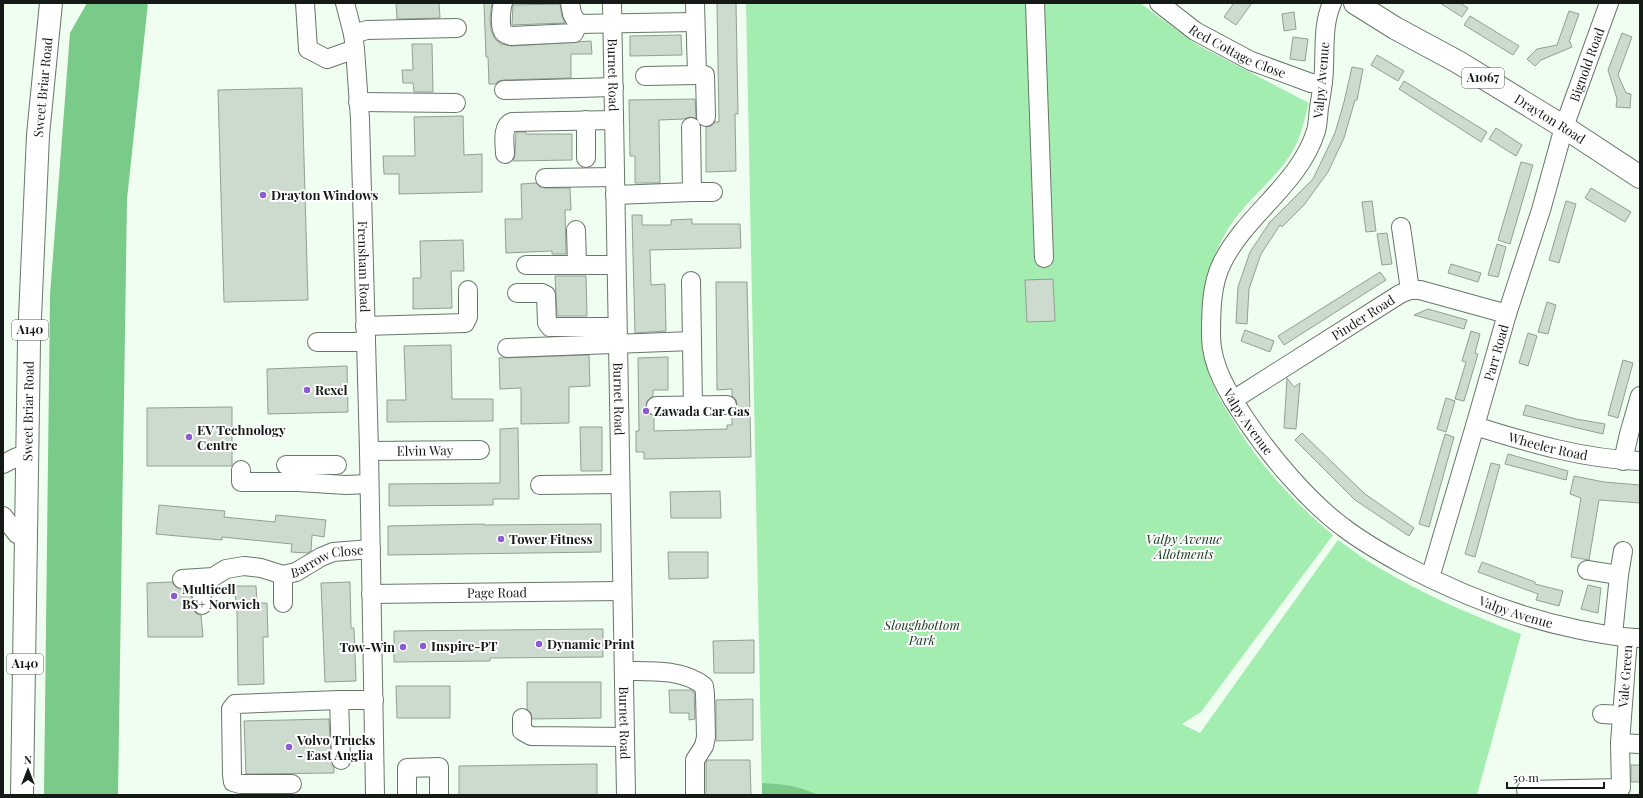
<svg xmlns="http://www.w3.org/2000/svg" width="1643" height="798" viewBox="0 0 1643 798" font-family="'Playfair Display',serif">
<rect width="100%" height="100%" fill="#f0fef1"/>
<path fill="#a4edb0" d="M746,3H1140L1196,44L1309,103C1304,121 1300,142 1289,157C1270,185 1240,205 1224,236C1202,275 1197,328 1208,371C1212,386 1221,401 1229,414C1256,461 1291,500 1333,535L1201,712L1182,724L1200,733L1338,540C1349,547 1359,556 1371,563C1418,592 1469,614 1521,634L1477,795H762Z"/>
<g fill="#7acb89">
<polygon points="87,3 148,3 127,199 118,795 44,795 50,295 70,33"/>
<path d="M762,783C782,784 799,786 818,795H762Z"/>
</g>
<g fill="#cddbcf" stroke="#929f94">
<polygon points="396,3 439,3 440,18 397,19"/>
<polygon points="484,3 492,3 490,18 491,30 495,39 501,44 512,46 591,41 592,54 571,54 571,78 504,80 499,81 495,84 489,84 488,57 486,57"/>
<polygon points="717,3 736,3 738,114 735,114 736,171 706,172 706,127 711,126 715,122 719,122"/>
<polygon points="1234,3 1252,3 1236,25 1224,17"/>
<polygon points="1440,3 1460,3 1468,8 1462,17"/>
<polygon points="560,4 562,16 565,23 512,25 513,5"/>
<polygon points="1569,11 1579,14 1569,42 1570,42 1572,47 1541,60 1535,66 1527,59 1537,49 1557,45"/>
<polygon points="1294,12 1296,29 1284,31 1282,14"/>
<polygon points="1470,16 1519,46 1513,55 1464,25"/>
<polygon points="1622,33 1632,37 1618,75 1626,93 1631,94 1630,108 1616,107 1617,99 1608,70"/>
<polygon points="681,35 682,55 630,56 630,36"/>
<polygon points="1293,37 1308,39 1305,61 1290,59"/>
<polygon points="412,44 432,44 433,92 414,92 413,83 403,83 402,70 413,70"/>
<polygon points="1377,55 1404,71 1398,81 1371,65"/>
<polygon points="1352,67 1363,69 1357,100 1355,100 1344,138 1328,172 1304,205 1282,227 1280,225 1261,254 1249,289 1247,324 1236,323 1238,287 1250,252 1270,222 1313,179 1335,133 1344,102"/>
<polygon points="1404,81 1487,132 1481,142 1399,89"/>
<polygon points="302,88 308,300 224,302 218,90"/>
<polygon points="695,99 696,118 690,117 684,119 659,120 660,183 635,183 635,156 630,156 629,100"/>
<polygon points="463,116 464,155 482,154 482,192 399,194 399,174 384,174 383,156 415,156 414,117"/>
<polygon points="1496,128 1522,145 1516,156 1489,139"/>
<polygon points="516,132 526,132 526,134 572,134 572,160 513,161 515,154"/>
<polygon points="1521,162 1533,165 1510,244 1498,240"/>
<polygon points="536,183 540,187 545,188 570,188 571,210 565,210 566,254 552,254 552,251 506,253 505,219 522,219 521,184"/>
<polygon points="1591,188 1631,212 1625,222 1585,198"/>
<polygon points="1372,201 1376,231 1366,232 1362,202"/>
<polygon points="1566,201 1576,204 1559,263 1549,260"/>
<polygon points="632,215 642,215 642,225 671,225 671,220 692,219 692,224 740,224 741,248 650,250 651,285 665,284 666,331 635,333"/>
<polygon points="1387,233 1392,264 1382,265 1377,234"/>
<polygon points="463,240 464,271 451,271 452,308 413,309 413,278 421,278 420,241"/>
<polygon points="1497,244 1506,247 1498,277 1488,275"/>
<polygon points="1451,264 1481,273 1478,282 1448,273"/>
<polygon points="1380,272 1386,280 1284,345 1278,336"/>
<polygon points="555,276 586,276 587,316 557,316"/>
<polygon points="1053,279 1055,321 1027,322 1025,280"/>
<polygon points="716,282 747,282 751,457 644,459 644,452 636,452 636,431 639,431 638,358 668,357 668,390 653,390 653,396 647,401 646,406 647,412 654,416 654,431 727,429 727,425 732,425 732,414 736,410 737,405 736,400 732,396 732,389 717,390"/>
<polygon points="1547,302 1556,305 1548,334 1538,332"/>
<polygon points="1428,309 1467,320 1464,329 1414,315"/>
<polygon points="1245,330 1274,341 1270,352 1241,341"/>
<polygon points="1471,331 1480,334 1475,353 1478,354 1464,401 1455,399 1466,362 1462,361"/>
<polygon points="1528,333 1537,336 1528,366 1519,363"/>
<polygon points="451,345 452,399 493,399 493,421 387,422 387,400 406,400 404,346"/>
<polygon points="589,355 590,386 569,387 569,423 521,424 521,388 500,389 499,358"/>
<polygon points="1623,360 1633,363 1618,418 1608,415"/>
<polygon points="347,366 348,412 268,414 267,369"/>
<polygon points="1287,378 1294,387 1300,383 1296,429 1284,428"/>
<polygon points="1446,398 1455,401 1446,432 1437,429"/>
<polygon points="1526,405 1576,419 1605,424 1603,434 1523,415"/>
<polygon points="232,407 232,466 147,466 147,408"/>
<polygon points="580,427 602,427 602,471 581,471"/>
<polygon points="518,428 519,499 493,499 493,505 389,506 389,484 500,483 500,429"/>
<polygon points="1302,433 1365,494 1414,528 1409,536 1355,500 1295,440"/>
<polygon points="1445,434 1454,437 1429,527 1419,524"/>
<polygon points="1508,454 1568,471 1566,480 1505,464"/>
<polygon points="1491,463 1500,465 1475,557 1465,554"/>
<polygon points="1574,476 1604,482 1640,485 1640,503 1599,500 1589,560 1571,557 1581,498 1570,494"/>
<polygon points="720,491 721,518 671,518 670,492"/>
<polygon points="159,505 225,511 224,517 275,522 276,515 326,520 324,537 312,535 311,551 307,553 291,552 292,544 222,537 222,540 156,534"/>
<polygon points="484,524 484,525 601,524 601,552 388,555 388,526"/>
<polygon points="668,552 708,552 708,578 669,579"/>
<polygon points="1482,562 1535,582 1535,584 1563,591 1559,606 1536,600 1538,594 1478,572"/>
<polygon points="172,582 178,589 191,589 193,610 197,614 201,615 203,637 148,637 147,583"/>
<polygon points="350,582 351,628 354,628 356,681 325,682 321,583"/>
<polygon points="1588,585 1601,588 1598,613 1581,609"/>
<polygon points="235,586 256,586 257,603 267,603 268,637 263,637 264,684 238,685 237,606 236,606"/>
<polygon points="603,629 603,657 490,658 490,661 394,662 394,631"/>
<polygon points="754,640 754,673 714,673 713,641"/>
<polygon points="527,682 601,682 601,718 532,719 531,713 527,709"/>
<polygon points="396,686 450,686 450,718 397,718"/>
<polygon points="669,690 691,690 694,692 695,719 689,720 689,713 670,713"/>
<polygon points="753,699 753,740 716,741 716,700"/>
<polygon points="329,719 331,760 334,768 334,773 246,774 244,721"/>
<polygon points="707,760 750,760 751,795 706,795 706,763"/>
<polygon points="597,764 597,795 459,795 459,766"/>
<rect x="1631" y="765" width="9" height="17"/>
</g>
<g fill="none" stroke-linecap="round" stroke-linejoin="round">
<g stroke="#69756a" stroke-width="20">
<g id="minor">
<polyline points="305,3 308,49"/>
<path id="s1" d="M345,3L353,34L355,49L360,119L369,451L375,795"/>
<path d="M503,3C501,9 499,29 504,33C506,35 509,35 511,36L574,33L578,24"/>
<polyline points="570,3 572,14 578,24"/>
<path id="s2" d="M612,3L626,795"/>
<polyline points="1035,3 1044,258"/>
<path id="s3" d="M1159,3L1195,31L1251,61L1311,83H1323"/>
<path id="s4" d="M1332,3C1323,24 1325,44 1324,67C1324,81 1321,95 1319,108C1318,116 1318,124 1316,131C1299,185 1246,214 1222,263C1211,285 1211,312 1211,336C1211,367 1230,396 1246,420C1270,456 1309,502 1343,527C1361,541 1382,553 1402,564C1457,593 1514,616 1576,629C1596,633 1619,638 1640,638"/>
<polyline points="578,24 694,22"/>
<polyline points="353,34 367,30 457,28"/>
<polyline points="308,49 327,59 355,49"/>
<polyline points="697,75 705,75 706,117"/>
<polyline points="645,76 697,75 695,3"/>
<polyline points="504,90 614,87"/>
<polyline points="358,102 456,103"/>
<polyline points="586,120 586,158"/>
<path d="M505,154C505,145 501,126 512,122L614,120"/>
<polyline points="545,178 615,177"/>
<polyline points="692,192 713,192"/>
<polyline points="615,195 692,192 691,127"/>
<polyline points="1401,227 1410,290"/>
<polyline points="576,230 577,265"/>
<polyline points="526,265 616,265"/>
<polyline points="691,281 693,406"/>
<polyline points="517,293 542,293 546,295 547,323 550,327 617,327"/>
<polyline points="365,326 465,323 468,317 468,290"/>
<polyline points="317,342 366,342"/>
<polyline points="507,348 692,341"/>
<path id="s5" d="M1233,400L1400,294L1410,290H1420L1507,314"/>
<polyline points="656,406 727,405"/>
<path id="s6" d="M1475,426C1529,443 1584,459 1640,461"/>
<path id="s7" d="M369,451L480,450"/>
<polyline points="1623,461 1629,434 1640,396"/>
<polyline points="3,464 17,457 28,457"/>
<polyline points="286,465 337,465"/>
<polyline points="241,470 241,482 298,482 346,485 369,484"/>
<polyline points="540,485 620,484"/>
<polyline points="3,516 17,534 27,534"/>
<polyline points="1587,570 1619,575"/>
<polyline points="201,578 202,605"/>
<path id="s8" d="M1430,578L1475,426L1507,314L1541,210L1564,127L1609,3"/>
<polyline points="182,579 213,577 226,569 244,566 261,568 283,575"/>
<path id="s9" d="M371,594L622,591"/>
<path id="s10" d="M283,603V575L296,572L321,557L333,552L371,549"/>
<polyline points="1613,635 1619,575 1623,551"/>
<path d="M624,671C650,671 683,669 704,686L705,694L706,737L704,746L695,760V795"/>
<polyline points="1602,714 1622,715"/>
<polyline points="522,718 522,731 531,736 625,737"/>
<polyline points="1620,743 1639,744"/>
<polyline points="341,760 339,700 374,700"/>
<polyline points="292,784 240,784 233,782 232,775 231,709 235,704 339,700"/>
<path id="s11" d="M1526,790L1621,788L1620,743L1628,638"/>
<polyline points="407,795 407,768 439,767 439,795"/>
</g>
</g>
<g stroke="#69756a" stroke-width="24">
<g id="major">
<path id="s12" d="M1355,3L1395,28L1458,62L1564,127L1640,177"/>
</g>
</g>
<g stroke="#69756a" stroke-width="24">
<g id="highway">
<path id="s13" d="M22,795L29,341L38,135L51,3"/>
</g>
</g>
<use href="#minor" stroke="#fff" stroke-width="18"/>
<use href="#major" stroke="#fff" stroke-width="22"/>
<use href="#highway" stroke="#fff" stroke-width="22"/>
</g>
<g fill="#8c5cd6" stroke="#fff" stroke-width="1.5">
<circle cx="263" cy="195" r="4"/>
<circle cx="307" cy="390" r="4"/>
<circle cx="646" cy="411" r="4"/>
<circle cx="189" cy="437" r="4"/>
<circle cx="501" cy="539" r="4"/>
<circle cx="174" cy="596" r="4"/>
<circle cx="539" cy="644" r="4"/>
<circle cx="423" cy="646" r="4"/>
<circle cx="403" cy="647" r="4"/>
<circle cx="289" cy="747" r="4"/>
</g>
<g text-anchor="middle" stroke-width="4" stroke-linejoin="round" paint-order="stroke">
<g fill="#fff" stroke="#5b5f5c" stroke-width="1">
<rect x="1462" y="68" width="42" height="20" rx="3"/>
<rect x="12" y="320" width="36" height="20" rx="3"/>
<rect x="7" y="654" width="36" height="20" rx="3"/>
</g>
<g font-size="12" font-weight="bold" fill="#151a16">
<text x="1483" y="82">A1067</text>
<text x="30" y="334">A140</text>
<text x="25" y="668">A140</text>
</g>
<g font-size="13" fill="#151a16" stroke="#fff">
<text dy="5" stroke="none"><textPath href="#s3" startOffset="93">Red Cottage Close</textPath></text>
<text dy="5" stroke="none"><textPath href="#s8" startOffset="537">Bignold Road</textPath></text>
<text dy="5" stroke="none"><textPath href="#s2" startOffset="72">Burnet Road</textPath></text>
<text transform="translate(1321 80) rotate(-85)" y="5">Valpy Avenue</text>
<text dy="5" stroke="none"><textPath href="#s13" startOffset="708">Sweet Briar Road</textPath></text>
<text dy="5" stroke="none"><textPath href="#s12" startOffset="227">Drayton Road</textPath></text>
<text dy="5" stroke="none"><textPath href="#s1" startOffset="265">Frensham Road</textPath></text>
<text dy="5" stroke="none"><textPath href="#s5" startOffset="154">Pinder Road</textPath></text>
<text dy="5" stroke="none"><textPath href="#s8" startOffset="235">Parr Road</textPath></text>
<text dy="5" stroke="none"><textPath href="#s2" startOffset="396">Burnet Road</textPath></text>
<text dy="5" stroke="none"><textPath href="#s13" startOffset="384">Sweet Briar Road</textPath></text>
<text dy="5" stroke="none"><textPath href="#s4" startOffset="462">Valpy Avenue</textPath></text>
<text dy="5" stroke="none"><textPath href="#s6" startOffset="76">Wheeler Road</textPath></text>
<text dy="5" stroke="none"><textPath href="#s7" startOffset="56">Elvin Way</textPath></text>
<text dy="5" stroke="none"><textPath href="#s10" startOffset="75">Barrow Close</textPath></text>
<text dy="5" stroke="none"><textPath href="#s9" startOffset="126">Page Road</textPath></text>
<text dy="5" stroke="none"><textPath href="#s4" startOffset="798">Valpy Avenue</textPath></text>
<text dy="5" stroke="none"><textPath href="#s11" startOffset="207">Vale Green</textPath></text>
<text dy="5" stroke="none"><textPath href="#s2" startOffset="720">Burnet Road</textPath></text>
</g>
<g font-size="13" font-weight="bold" fill="#151a16" stroke="#fff" text-anchor="start">
<text x="271" y="200">Drayton Windows</text>
<text x="315" y="395">Rexel</text>
<text x="654" y="416">Zawada Car Gas</text>
<text x="197" y="435">EV Technology<tspan x="197" dy="15">Centre</tspan></text>
<text x="509" y="544">Tower Fitness</text>
<text x="182" y="594">Multicell<tspan x="182" dy="15">BS+ Norwich</tspan></text>
<text x="547" y="649">Dynamic Print</text>
<text x="431" y="651">Inspire-PT</text>
<text x="395" y="652" text-anchor="end">Tow-Win</text>
<text x="297" y="745">Volvo Trucks<tspan x="297" dy="15">- East Anglia</tspan></text>
</g>
<g font-size="13" font-style="italic" fill="#14351c" stroke="#fff">
<text x="1184" y="544">Valpy Avenue<tspan x="1184" dy="15">Allotments</tspan></text>
<text x="922" y="630">Sloughbottom<tspan x="922" dy="15">Park</tspan></text>
</g>
</g>
<rect width="1643" height="798" fill="none" stroke="#151a16" stroke-width="8"/>
<g transform="translate(28 770)" stroke="#ffffff" stroke-width="3" paint-order="stroke">
<path d="M0-3L7 15L0 10L-7 15Z" fill="#151a16"/>
<text y="-6" font-size="11" font-weight="bold" text-anchor="middle" fill="#151a16">N</text>
</g>
<path d="M1507 782v6h97v-6" fill="none" stroke="#151a16" stroke-width="2"/>
<text x="1513" y="782" font-size="12" fill="#151a16" stroke="#ffffff" stroke-width="3" paint-order="stroke">50 m</text>
</svg>
